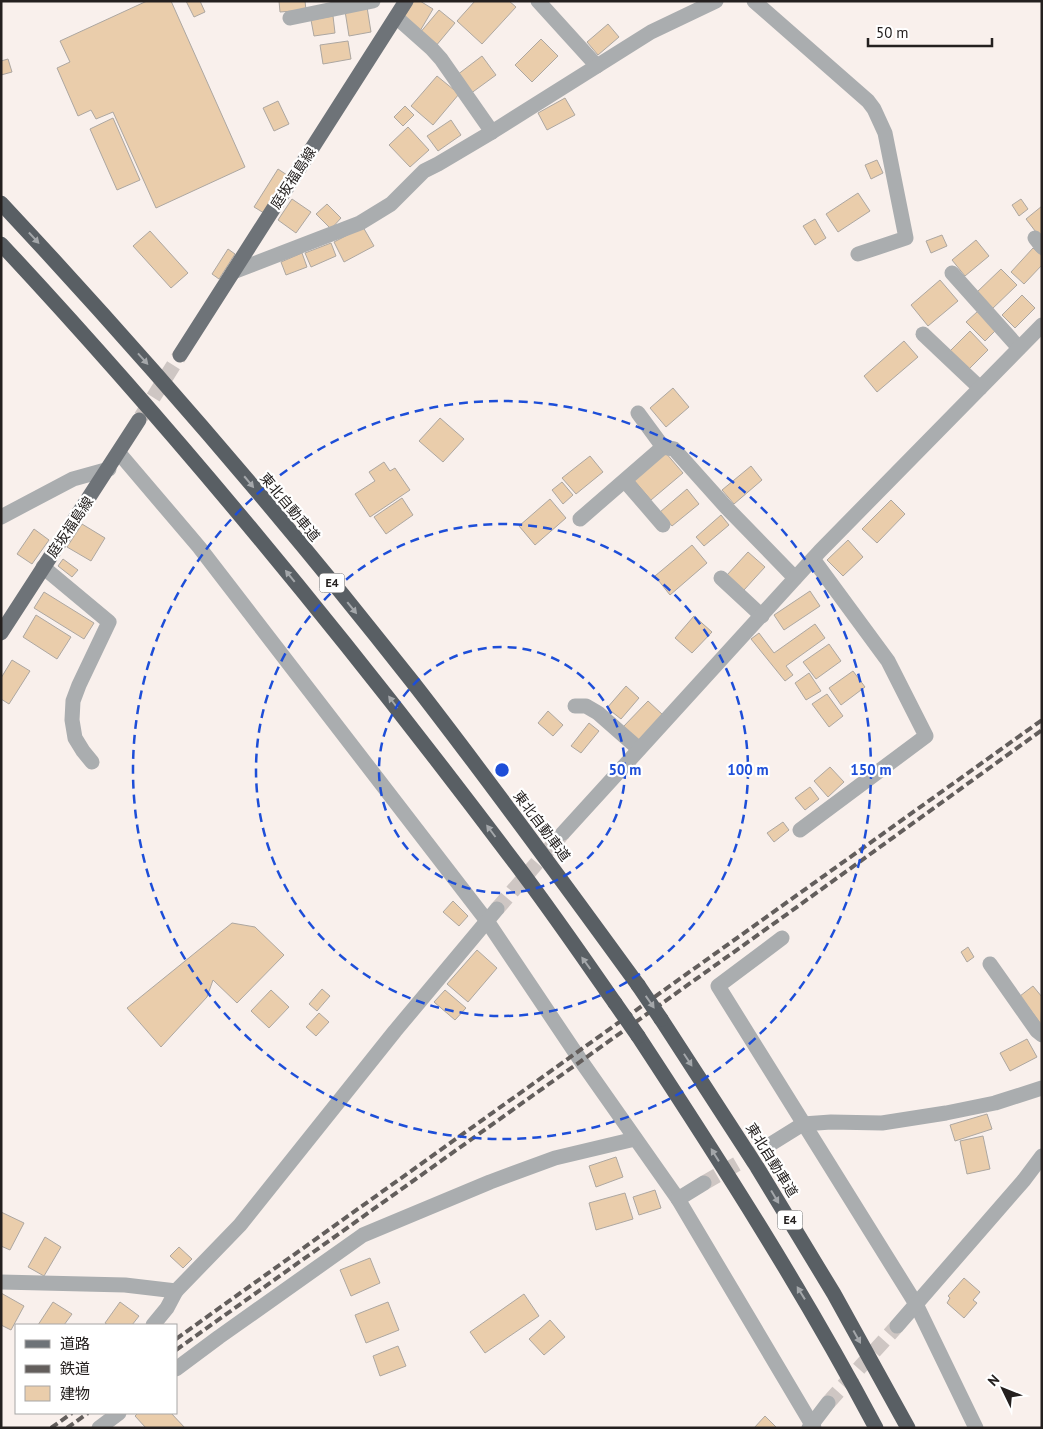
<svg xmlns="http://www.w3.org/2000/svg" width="1043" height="1429" viewBox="0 0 1043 1429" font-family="'PT Sans','Noto Sans JP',sans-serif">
<rect width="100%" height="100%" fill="#f9f0ec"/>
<g fill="#eacdab" stroke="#ada7a1">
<polygon points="147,1 171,1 245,167 156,208 113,112 96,119 91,110 78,116 57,68 70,62 60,41"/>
<polygon points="186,1 200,1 205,12 194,17"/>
<polygon points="279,1 305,1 306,10 280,12"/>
<polygon points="414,1 420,1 433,9 420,31 402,20"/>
<polygon points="475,1 509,1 516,7 482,44 457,21"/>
<polygon points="367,7 371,32 349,36 345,11"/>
<polygon points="439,10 455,23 435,47 419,34"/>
<polygon points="333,16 335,33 314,36 311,20"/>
<polygon points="608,24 619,37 598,55 587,42"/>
<polygon points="541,39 558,56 532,82 515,65"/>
<polygon points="348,41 351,59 323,64 320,45"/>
<polygon points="482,56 496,75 470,94 457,75"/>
<polygon points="8,59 12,72 1,75 1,61"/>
<polygon points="437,76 459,94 433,125 411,106"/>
<polygon points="565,98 575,115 547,130 538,113"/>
<polygon points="278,101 289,124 274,131 263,108"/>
<polygon points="405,106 414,115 403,126 394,117"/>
<polygon points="113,118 140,180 117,190 90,129"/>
<polygon points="451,120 461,135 438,151 427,136"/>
<polygon points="408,127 429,150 410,167 389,145"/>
<polygon points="877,160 883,173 871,179 865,165"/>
<polygon points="278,169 287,175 264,213 254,207"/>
<polygon points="858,193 870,211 838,232 826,214"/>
<polygon points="292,199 311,212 296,233 278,220"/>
<polygon points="1021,199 1028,209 1019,216 1012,205"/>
<polygon points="327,204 341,218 331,229 316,214"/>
<polygon points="1042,206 1042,240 1026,219"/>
<polygon points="815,219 826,238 815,245 803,226"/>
<polygon points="363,227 374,246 344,262 334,242"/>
<polygon points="150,231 188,273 171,288 133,246"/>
<polygon points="942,235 947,246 931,253 926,241"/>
<polygon points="976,240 989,256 965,276 952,260"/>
<polygon points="331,243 336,256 311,267 305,253"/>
<polygon points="1033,248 1042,256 1042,265 1024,284 1011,272"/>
<polygon points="228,249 235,254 219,279 212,274"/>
<polygon points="302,253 307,267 286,275 281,262"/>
<polygon points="1001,269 1017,285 991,310 976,293"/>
<polygon points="940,280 958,301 928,326 911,305"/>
<polygon points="1022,295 1035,308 1015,328 1002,315"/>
<polygon points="978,311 996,330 985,341 966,322"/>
<polygon points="970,331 988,350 968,370 950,351"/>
<polygon points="904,341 918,357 877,392 864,376"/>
<polygon points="673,388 689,407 666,427 650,408"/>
<polygon points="440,418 464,439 443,462 419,441"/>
<polygon points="665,452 683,473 651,500 633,479"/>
<polygon points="590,456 603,472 576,494 562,478"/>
<polygon points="384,462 390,471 395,468 410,490 370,517 355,494 375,481 369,472"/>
<polygon points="751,466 762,480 734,504 722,490"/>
<polygon points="562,482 573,495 563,504 552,490"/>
<polygon points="687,489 699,504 672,526 660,512"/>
<polygon points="402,498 413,515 386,534 374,517"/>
<polygon points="550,499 566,518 535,545 519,526"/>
<polygon points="891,500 905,514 877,543 862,529"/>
<polygon points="721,515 729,525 704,546 696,537"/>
<polygon points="82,524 105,538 91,561 67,547"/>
<polygon points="34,529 49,540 32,564 17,554"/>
<polygon points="848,540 863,557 843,576 827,560"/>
<polygon points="692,545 707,563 670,595 655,576"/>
<polygon points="748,552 765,567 744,590 727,575"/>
<polygon points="63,559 78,570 72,577 58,566"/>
<polygon points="810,591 820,606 784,630 774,615"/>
<polygon points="44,592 94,623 84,639 34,608"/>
<polygon points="36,615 71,637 57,659 23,637"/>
<polygon points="694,616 712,632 692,653 675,638"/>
<polygon points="815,624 825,638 786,666 793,675 785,681 751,639 759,633 774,653"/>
<polygon points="829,644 841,661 816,679 803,662"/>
<polygon points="12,660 30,671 9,704 1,699 1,678"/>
<polygon points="853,671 865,687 841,705 829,688"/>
<polygon points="809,673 821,691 806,700 795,683"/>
<polygon points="626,686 639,698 621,719 607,708"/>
<polygon points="827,694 843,716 829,727 812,704"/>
<polygon points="648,701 663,715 638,741 623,727"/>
<polygon points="548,711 563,725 553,736 538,723"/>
<polygon points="589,723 599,731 581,753 571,746"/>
<polygon points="830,767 844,782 828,797 814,781"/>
<polygon points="810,787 819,799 805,810 795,798"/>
<polygon points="783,822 789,830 774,842 767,833"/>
<polygon points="453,901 468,916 459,926 443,912"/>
<polygon points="232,923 255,927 284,955 237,1003 213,980 207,997 161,1047 127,1008"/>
<polygon points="968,947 974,957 967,962 961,952"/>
<polygon points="477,950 497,968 468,1002 447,984"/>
<polygon points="1033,986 1042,997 1041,1024 1020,996"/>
<polygon points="322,989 330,996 317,1011 309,1004"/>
<polygon points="271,990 289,1007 269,1028 251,1011"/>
<polygon points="445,990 466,1008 455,1020 434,1002"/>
<polygon points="319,1013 329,1022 316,1036 306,1027"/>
<polygon points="1027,1039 1037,1057 1010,1071 1000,1053"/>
<polygon points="987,1114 992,1129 955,1141 950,1125"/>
<polygon points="983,1136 990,1169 967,1174 960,1141"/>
<polygon points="616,1157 623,1177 596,1187 589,1166"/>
<polygon points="655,1190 661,1208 639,1215 633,1197"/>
<polygon points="625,1193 633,1219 596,1230 589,1203"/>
<polygon points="1,1212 24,1223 10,1250 1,1246"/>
<polygon points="45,1237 61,1247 44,1276 28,1267"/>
<polygon points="179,1247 192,1259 183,1268 170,1256"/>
<polygon points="370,1258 380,1283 351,1296 340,1270"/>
<polygon points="964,1278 980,1292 973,1300 977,1303 964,1318 947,1303 950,1298 948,1296"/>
<polygon points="1,1293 24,1306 11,1330 1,1325"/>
<polygon points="524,1294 539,1316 485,1353 470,1332"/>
<polygon points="53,1302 72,1314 64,1325 38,1325"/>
<polygon points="120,1302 139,1316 132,1325 108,1325 105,1323"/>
<polygon points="388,1302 399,1330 366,1343 355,1315"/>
<polygon points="550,1320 565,1337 544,1355 529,1339"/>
<polygon points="398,1346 406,1366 380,1376 373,1356"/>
<polygon points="138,1413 171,1413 185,1428 146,1428 135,1416"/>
<polygon points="765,1416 777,1428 754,1428"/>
</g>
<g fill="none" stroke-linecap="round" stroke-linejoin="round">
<g stroke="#cec6c3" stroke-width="15" stroke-dasharray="15 8" stroke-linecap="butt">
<polyline points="497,909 563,833"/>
<polyline points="704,1183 766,1147"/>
<polyline points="828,1403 897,1326"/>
</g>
<polyline stroke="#cec6c3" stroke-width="15" stroke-dasharray="15 8" stroke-linecap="butt" points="141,417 180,355"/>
<g stroke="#aaadaf" stroke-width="15">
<polyline points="538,1 597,66"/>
<polyline points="754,1 868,101 874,109 885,133 906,238 858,254"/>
<polyline points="396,17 432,49 441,59 492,132"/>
<polyline points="290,18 373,1"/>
<polyline points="1035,238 1042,247"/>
<polyline points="233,272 360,223 391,204 424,171 438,164 492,132 651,32 716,1"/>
<polyline points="952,273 1019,348"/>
<polyline points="923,334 980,388"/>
<polyline points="638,413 663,447 674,449 726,507 795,578"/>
<polyline points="119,453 199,547 487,921 581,1061 678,1199 814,1428"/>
<polyline points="625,481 663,525"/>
<polyline points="1,517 73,479 109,469"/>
<polyline points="580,519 663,447"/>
<polyline points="43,567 109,622 79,685 73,701 72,720 75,738 83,751 92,762"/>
<polyline points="721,578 762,616"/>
<polyline points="575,706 586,706 598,713 639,749"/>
<polyline points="800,830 926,736 888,661 813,559"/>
<polyline points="563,833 820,551 1042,325"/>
<polyline points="782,938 718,986 916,1304 976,1428"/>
<polyline points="990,964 1037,1031 1042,1035"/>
<polyline points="766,1147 803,1124 831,1122 882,1123 946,1113 995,1103 1042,1088"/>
<polyline points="678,1199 704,1183"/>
<polyline points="1,1282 125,1285 176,1291"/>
<polyline points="153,1325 167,1308 176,1291 240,1225 395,1031 497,909"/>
<polyline points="897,1326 1024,1180 1042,1156"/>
<polyline points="176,1369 219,1337 363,1235 490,1182 555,1158 635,1139"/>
<polyline points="99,1428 119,1413"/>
<polyline points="809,1428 828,1403"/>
</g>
<g stroke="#6e7378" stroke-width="15">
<polyline points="180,355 406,1"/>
<polyline points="1,633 139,420"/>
</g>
<g stroke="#595f64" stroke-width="15">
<path d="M1,203C144,356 281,515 411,680C489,780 563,882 638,985"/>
<path d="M1,244C182,438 350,644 509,855C546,903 580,953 615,1003"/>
<polyline points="661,1019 757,1167 834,1294 908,1428"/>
<path d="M638,1036C722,1164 804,1292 876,1428"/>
</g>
<g stroke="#635e5c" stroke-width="4" stroke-dasharray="8 4" stroke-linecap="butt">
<polyline points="176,1339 1042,720"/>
<polyline points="176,1350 790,912 1042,730"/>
<polyline points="51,1428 72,1413"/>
<polyline points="67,1428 88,1413"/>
</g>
<g stroke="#595f64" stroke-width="15">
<polyline points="638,985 661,1019"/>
<polyline points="615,1003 638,1036"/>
</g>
</g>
<defs><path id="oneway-solid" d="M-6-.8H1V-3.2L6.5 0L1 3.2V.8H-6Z" transform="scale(1.25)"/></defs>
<g fill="#a4a7aa">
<use href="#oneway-solid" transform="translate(34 238) rotate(47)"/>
<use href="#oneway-solid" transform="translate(143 359) rotate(48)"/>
<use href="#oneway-solid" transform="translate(249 482) rotate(50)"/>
<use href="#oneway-solid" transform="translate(290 576) rotate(-129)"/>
<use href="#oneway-solid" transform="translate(352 608) rotate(51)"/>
<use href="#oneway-solid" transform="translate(393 702) rotate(-127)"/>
<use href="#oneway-solid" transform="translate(491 831) rotate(-127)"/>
<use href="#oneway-solid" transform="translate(586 963) rotate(-126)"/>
<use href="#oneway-solid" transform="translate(650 1002) rotate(55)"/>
<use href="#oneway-solid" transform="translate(688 1060) rotate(57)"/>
<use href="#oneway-solid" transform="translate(715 1155) rotate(-122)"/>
<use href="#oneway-solid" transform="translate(775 1197) rotate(59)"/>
<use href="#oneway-solid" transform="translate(801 1293) rotate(-122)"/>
<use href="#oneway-solid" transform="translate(857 1337) rotate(61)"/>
</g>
<g fill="none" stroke="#1d4ed8" stroke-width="2.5" stroke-dasharray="9 6">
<circle cx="502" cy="770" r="123"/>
<circle cx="502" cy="770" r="246"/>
<circle cx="502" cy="770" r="369"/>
</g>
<g text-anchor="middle" stroke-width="4.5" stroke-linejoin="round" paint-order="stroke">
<g fill="#fff" stroke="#666362" stroke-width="1">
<rect x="319.5" y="573.5" width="25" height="19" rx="4"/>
<rect x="777.5" y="1210.5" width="25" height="19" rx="4"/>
</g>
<g font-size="12" font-weight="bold" fill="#24201f">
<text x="332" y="587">E4</text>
<text x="790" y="1224">E4</text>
</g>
<g font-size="14" fill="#24201f" stroke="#fff">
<text transform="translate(293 178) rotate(-57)" y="5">庭坂福島線</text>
<text transform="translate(290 507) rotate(50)" y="5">東北自動車道</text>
<text transform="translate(70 527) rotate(-56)" y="5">庭坂福島線</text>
<text transform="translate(542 826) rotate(53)" y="5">東北自動車道</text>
<text transform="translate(772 1160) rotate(58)" y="5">東北自動車道</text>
</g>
</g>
<circle cx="502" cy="770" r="8" fill="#1d4ed8" stroke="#fff" stroke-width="2.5"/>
<g font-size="15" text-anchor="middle" font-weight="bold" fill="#1d4ed8" stroke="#fff" stroke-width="4.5" stroke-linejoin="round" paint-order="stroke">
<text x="625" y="775">50 m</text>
<text x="748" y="775">100 m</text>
<text x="871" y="775">150 m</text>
</g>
<rect width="1043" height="1429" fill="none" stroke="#24201f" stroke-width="5"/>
<rect x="15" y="1324" width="162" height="90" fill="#ffffff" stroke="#a7a6a5"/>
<rect x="25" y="1340" width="25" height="8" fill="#6e7378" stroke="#a7a6a5"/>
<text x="60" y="1349" font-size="15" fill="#24201f">道路</text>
<rect x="25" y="1365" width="25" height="8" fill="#635e5c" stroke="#a7a6a5"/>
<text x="60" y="1374" font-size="15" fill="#24201f">鉄道</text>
<rect x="25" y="1386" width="25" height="15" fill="#eacdab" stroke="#a7a6a5"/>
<text x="60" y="1399" font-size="15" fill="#24201f">建物</text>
<g transform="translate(1003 1389) rotate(313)" stroke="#ffffff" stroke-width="4" paint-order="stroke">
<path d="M0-4L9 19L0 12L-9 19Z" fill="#24201f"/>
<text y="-8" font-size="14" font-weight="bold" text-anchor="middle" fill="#24201f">N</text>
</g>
<path d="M868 38v8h124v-8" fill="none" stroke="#24201f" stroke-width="2.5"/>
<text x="876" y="38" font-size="15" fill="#24201f" stroke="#ffffff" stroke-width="4" paint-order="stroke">50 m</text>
</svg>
